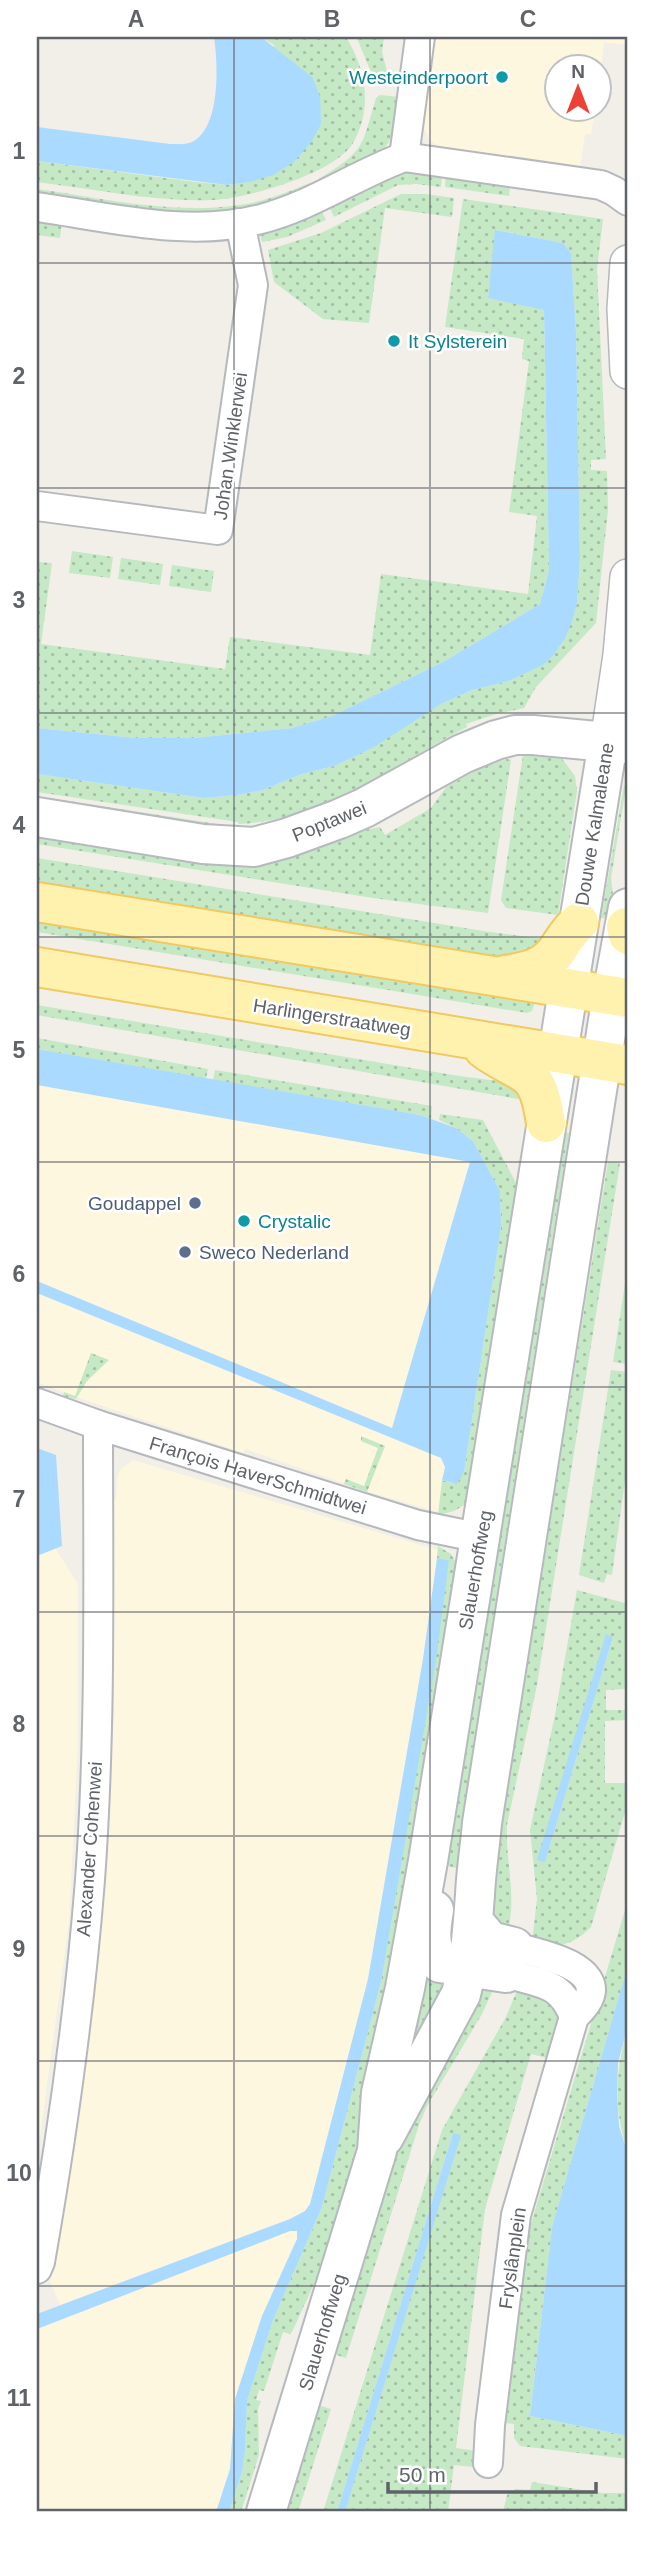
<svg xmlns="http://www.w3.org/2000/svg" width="665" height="2549" viewBox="0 0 665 2549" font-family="Arial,sans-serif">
<defs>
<pattern id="grass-dots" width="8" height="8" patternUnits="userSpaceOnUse" patternTransform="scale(1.75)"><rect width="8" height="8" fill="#c5e8c5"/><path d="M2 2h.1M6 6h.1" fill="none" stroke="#a3c0a4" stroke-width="1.8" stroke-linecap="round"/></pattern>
</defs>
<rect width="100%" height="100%" fill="#f1efe8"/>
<g fill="#fef7e0">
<polygon points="430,37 628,37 628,45 604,42 599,83 598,66 556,66 556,108 595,109 591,134 585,134 580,168 444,149 436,145 430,140 422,125"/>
<polygon points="37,1072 478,1160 441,1513 366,1491 245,1449 243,1453 73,1396 37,1382"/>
<polygon points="133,1460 441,1551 437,1559 423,1659 368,1979 310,2204 305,2211 290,2219 60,2305 48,2277 54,2263 64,2212 90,2029 108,1821 114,1711 110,1500 116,1499 117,1478 121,1469"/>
<polygon points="37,1519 78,1584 78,1746 69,1922 37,2159"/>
<polygon points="290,2231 297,2231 297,2239 262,2316 235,2399 230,2469 216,2512 37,2512 37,2329"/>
</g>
<g fill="url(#grass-dots)" fill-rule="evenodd">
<path d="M261,37H346C366,69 373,108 353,143C336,173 246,199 212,200C154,202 94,189 37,182V161L196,182L227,185L250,182L274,45Z"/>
<path d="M356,37H384L382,52L390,83C385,84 379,83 375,79C371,74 361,46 356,37Z"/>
<path d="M380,95L399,97C396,117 396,138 381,152L321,185L319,179C365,150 361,149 376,98Z"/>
<polygon points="413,171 442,175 441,187 416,184 398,185 334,217 329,206 399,172"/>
<polygon points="446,175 510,185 509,196 445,187"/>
<path d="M310,183L313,188L239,211L168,214L37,196V189C103,198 172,215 239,205C264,202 287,192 310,183Z"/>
<polygon points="401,194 425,194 454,198 452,217 385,208 369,323 323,319 274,282 268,250 321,233"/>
<path d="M463,199L603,219L597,269L606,459L591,460V470L607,471L608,510L596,623L536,687L524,708L496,714L466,724L467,727C394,764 324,820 239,824L238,822L37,792V774L204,798L237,795L263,790L302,774L334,766L374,746L441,704L472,690L509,681L543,665L553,656L565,639L577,603L580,558L576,332L571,253L563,243L496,230L488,298L544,309L549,570L540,604L445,661L332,716L292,728L194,738H136L37,728V562L52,563L41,644L225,669L230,637L370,655L381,574L528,594L537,516L509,512L529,361L522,359L524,339L445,327Z"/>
<polygon points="321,210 326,220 287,237 262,242 259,231"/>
<polygon points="37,218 62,222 60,238 37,235"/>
<polygon points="72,551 113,557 110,578 69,573"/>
<polygon points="121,558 163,564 160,585 118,579"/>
<polygon points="172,565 214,571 211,592 169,586"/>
<polygon points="524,748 560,756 575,776 577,791 558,915 506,908 501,900"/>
<polygon points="507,759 511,760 488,913 373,898 37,844 37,832 353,832 380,827 385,835 431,808 446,787 481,768"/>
<polygon points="624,785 626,787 611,878 616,919 601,918"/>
<polygon points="37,796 230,826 230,833 37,803"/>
<polygon points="37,858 483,931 545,939 548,942 509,961 37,886"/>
<polygon points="37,915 535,1002 532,1011 527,1013 37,932"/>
<polygon points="37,1005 459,1076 499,1081 518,1081 530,1101 37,1015"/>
<polygon points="37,1038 208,1069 206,1079 37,1049"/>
<polygon points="215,1070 432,1106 431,1119 420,1115 213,1080"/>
<polygon points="440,1114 483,1120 517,1185 466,1504 454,1511 438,1515 442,1480 452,1483 464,1472 501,1227 500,1191 473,1141 456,1128 439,1120"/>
<polygon points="553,1131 569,1133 471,1759 460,1869 448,1866 495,1572 491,1533"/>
<path d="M608,1162L620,1163L537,1685L507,1825C505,1858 516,1892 509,1925L502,1929L488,1908Z"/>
<polygon points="628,1264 628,1364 613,1362"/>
<polygon points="91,1353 109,1360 87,1381 76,1399 63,1396 64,1392 75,1396"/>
<polygon points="611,1370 628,1372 628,1459 612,1575 607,1574 604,1583 579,1575"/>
<polygon points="361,1436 385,1446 367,1492 344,1484 346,1479 364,1486 378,1448 361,1441"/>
<polygon points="438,1546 451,1554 458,1566 411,1913 349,2188 332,2244 293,2330 290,2334 283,2332 264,2391 259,2390 256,2400 261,2401 258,2409 259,2455 241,2512 229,2512 242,2472 245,2451 247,2401 273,2320 322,2207 381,1982 449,1560 437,1558"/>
<path d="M577,1590L628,1604L626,1689L606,1690V1710H626V1720L605,1721V1783H626V1809L591,1927C573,1945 558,1949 532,1942L537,1899L530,1830L555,1715ZM606,1635L613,1637L545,1862Z"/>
<polygon points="628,1900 628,1965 552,2227 530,2416 628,2436 628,2459 520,2446 514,2438 514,2424 506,2423 530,2227"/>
<polygon points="419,1963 457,1989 396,2098"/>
<polygon points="519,1986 549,1998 561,2019 551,2059 531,2054 485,2209 456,2448 477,2451 474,2467 454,2465 448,2512 345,2512 460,2136 453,2133 337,2512 323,2512 442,2130 506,2017"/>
<polygon points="482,1988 494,1988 482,2014 426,2108 419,2125 346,2358 330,2353 403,2125"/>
<path d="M628,2025V2155C613,2105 615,2075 628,2025Z"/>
<polygon points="315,2404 331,2409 298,2512 281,2512"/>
<polygon points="532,2482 602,2493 628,2493 628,2512 503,2512 507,2495 516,2489 530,2490"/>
</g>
<g fill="#aadaff">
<path d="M214,37H261L312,77L320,96L321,124L312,141L294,162L273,175L250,182L227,185L37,161V127L170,144C178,144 185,145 192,142C221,128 218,63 214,37Z"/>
<polygon points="495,230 563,243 571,253 576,332 580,558 577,603 572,621 565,639 553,656 543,665 509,681 472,690 441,704 374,747 334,766 302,774 263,790 237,795 204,798 37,774 37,728 136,738 194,738 292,728 332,716 445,661 540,604 549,570 544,310 488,298"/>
<polygon points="37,1049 420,1115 456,1128 473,1141 500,1191 501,1227 464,1472 457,1484 442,1480 445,1467 441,1458 37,1293 37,1281 392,1428 470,1162 37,1085"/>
<polygon points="37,1448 56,1455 62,1546 37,1556"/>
<polygon points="437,1558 449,1560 436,1660 381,1982 322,2207 273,2320 247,2401 245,2451 242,2472 229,2512 216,2512 230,2469 235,2399 262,2316 297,2239 297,2231 290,2231 37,2329 37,2314 290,2219 305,2211 310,2204 368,1979 423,1659"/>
<polygon points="606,1634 613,1637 545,1862 537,1860"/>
<polygon points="628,1965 628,2025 618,2063 617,2094 619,2126 628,2155 628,2436 530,2416 552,2227"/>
<polygon points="453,2133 461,2135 345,2512 337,2512"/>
</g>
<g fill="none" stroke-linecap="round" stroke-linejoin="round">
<g stroke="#b5b8bc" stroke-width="32">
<g id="minor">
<polyline points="404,157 420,37"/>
<path d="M37,207C109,217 188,238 261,219C312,206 355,175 404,157L601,185L614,191L628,201"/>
<polyline points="37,506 218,530 253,285 240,223"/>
<polyline points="37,1403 98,1425 418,1525 481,1538"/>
<path d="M506,1973C540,1984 561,1981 574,2017"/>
<path d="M37,2269L40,2262C62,2136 80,2008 90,1880C101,1729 98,1577 98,1425"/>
<path d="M488,2463L490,2425L516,2215L574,2017C579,2012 585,2006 588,2000C606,1966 534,1952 514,1947"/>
</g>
</g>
<g stroke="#b5b8bc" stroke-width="38">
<g id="tertiary">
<polyline points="628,263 625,309 628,371"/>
<polyline points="608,742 621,655 628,577"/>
</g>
</g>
<g stroke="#b6babf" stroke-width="42">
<g id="secondary">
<polyline points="37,817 203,844 254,847 287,838 339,819 364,808 462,754 496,740 515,735 533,735 628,744"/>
<path d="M434,1910C431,1928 428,1947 440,1963L506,1973"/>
<polyline points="474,1922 490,1941 514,1947"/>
<path d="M384,2137L461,1994C471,1958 472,1931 475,1895C476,1871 480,1847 482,1823L612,995L628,908"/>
<polyline points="266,2512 377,2151 381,2093 405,1988 428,1861 608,742"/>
</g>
</g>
<g stroke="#f2c960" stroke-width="42">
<g id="primary">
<polyline points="37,902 628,998"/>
<polyline points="626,927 628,935"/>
<polyline points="37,967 628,1065"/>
<path d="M505,975C524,972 543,969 555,953C564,941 567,933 579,922"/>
<path d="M484,1049C526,1079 537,1064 546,1123"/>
</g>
</g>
<use href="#minor" stroke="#fff" stroke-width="28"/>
<use href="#tertiary" stroke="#fff" stroke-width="35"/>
<use href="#secondary" stroke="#fff" stroke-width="38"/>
<use href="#primary" stroke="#fff2af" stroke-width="38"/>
</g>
<path fill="none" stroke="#5f6368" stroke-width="2" stroke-opacity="0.55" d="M234,37V2512M430,37V2512M37,263H628M37,488H628M37,713H628M37,937H628M37,1162H628M37,1387H628M37,1612H628M37,1836H628M37,2061H628M37,2286H628"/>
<g fill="#0f9aa8" stroke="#fff" stroke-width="2.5">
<circle cx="502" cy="77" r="7"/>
<circle cx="394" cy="341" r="7"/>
<circle cx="244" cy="1221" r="7"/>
</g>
<g fill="#5c6f8a" stroke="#fff" stroke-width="2.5">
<circle cx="195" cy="1203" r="7"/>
<circle cx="185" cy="1252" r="7"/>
</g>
<g text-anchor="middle" stroke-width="5" stroke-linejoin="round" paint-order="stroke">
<g font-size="19" fill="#0d838f" stroke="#fff" text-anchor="start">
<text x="488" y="84" text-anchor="end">Westeinderpoort</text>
<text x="408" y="348">It Sylsterein</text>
<text x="258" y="1228">Crystalic</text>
</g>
<g font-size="19" fill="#5f6368" stroke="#fff">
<text transform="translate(230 446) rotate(-82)" y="7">Johan Winklerwei</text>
<text transform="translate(329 821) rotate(-22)" y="7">Poptawei</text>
<text transform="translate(594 824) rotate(-81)" y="7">Douwe Kalmaleane</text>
<text transform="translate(332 1017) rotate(9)" y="7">Harlingerstraatweg</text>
<text transform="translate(258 1475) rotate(17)" y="7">François HaverSchmidtwei</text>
<text transform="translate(475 1570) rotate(-80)" y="7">Slauerhoffweg</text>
<text transform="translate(89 1849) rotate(-86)" y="7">Alexander Cohenwei</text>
<text transform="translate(512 2258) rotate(-82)" y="7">Fryslânplein</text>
<text transform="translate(322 2332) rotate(-73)" y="7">Slauerhoffweg</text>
</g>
<g font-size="19" fill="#4e5e75" stroke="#fff" text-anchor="end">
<text x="181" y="1210">Goudappel</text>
<text x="199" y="1259" text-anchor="start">Sweco Nederland</text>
</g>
</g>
<rect width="665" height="2549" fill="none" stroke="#ffffff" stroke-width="77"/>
<g transform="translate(578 88)"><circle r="33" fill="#ffffff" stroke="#bfc1c3" stroke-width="2"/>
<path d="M0-5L12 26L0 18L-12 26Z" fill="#ea4335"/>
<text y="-10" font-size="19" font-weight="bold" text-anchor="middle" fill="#5f6368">N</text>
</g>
<path d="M388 2482v10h208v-10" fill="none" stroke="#5f6368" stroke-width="3.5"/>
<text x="399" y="2482" font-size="21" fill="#5f6368" stroke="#ffffff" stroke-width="5" paint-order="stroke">50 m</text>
<rect x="38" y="38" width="588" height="2472" fill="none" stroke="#5f6368" stroke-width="2.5"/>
<g font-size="23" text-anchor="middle" font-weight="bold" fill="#5f6368">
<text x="136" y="27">A</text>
<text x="332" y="27">B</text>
<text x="528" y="27">C</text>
<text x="19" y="159">1</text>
<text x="19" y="384">2</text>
<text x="19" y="608">3</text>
<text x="19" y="833">4</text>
<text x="19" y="1058">5</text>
<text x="19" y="1282">6</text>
<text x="19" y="1507">7</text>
<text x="19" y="1732">8</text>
<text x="19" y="1957">9</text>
<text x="19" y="2181">10</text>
<text x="19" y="2406">11</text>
</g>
</svg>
